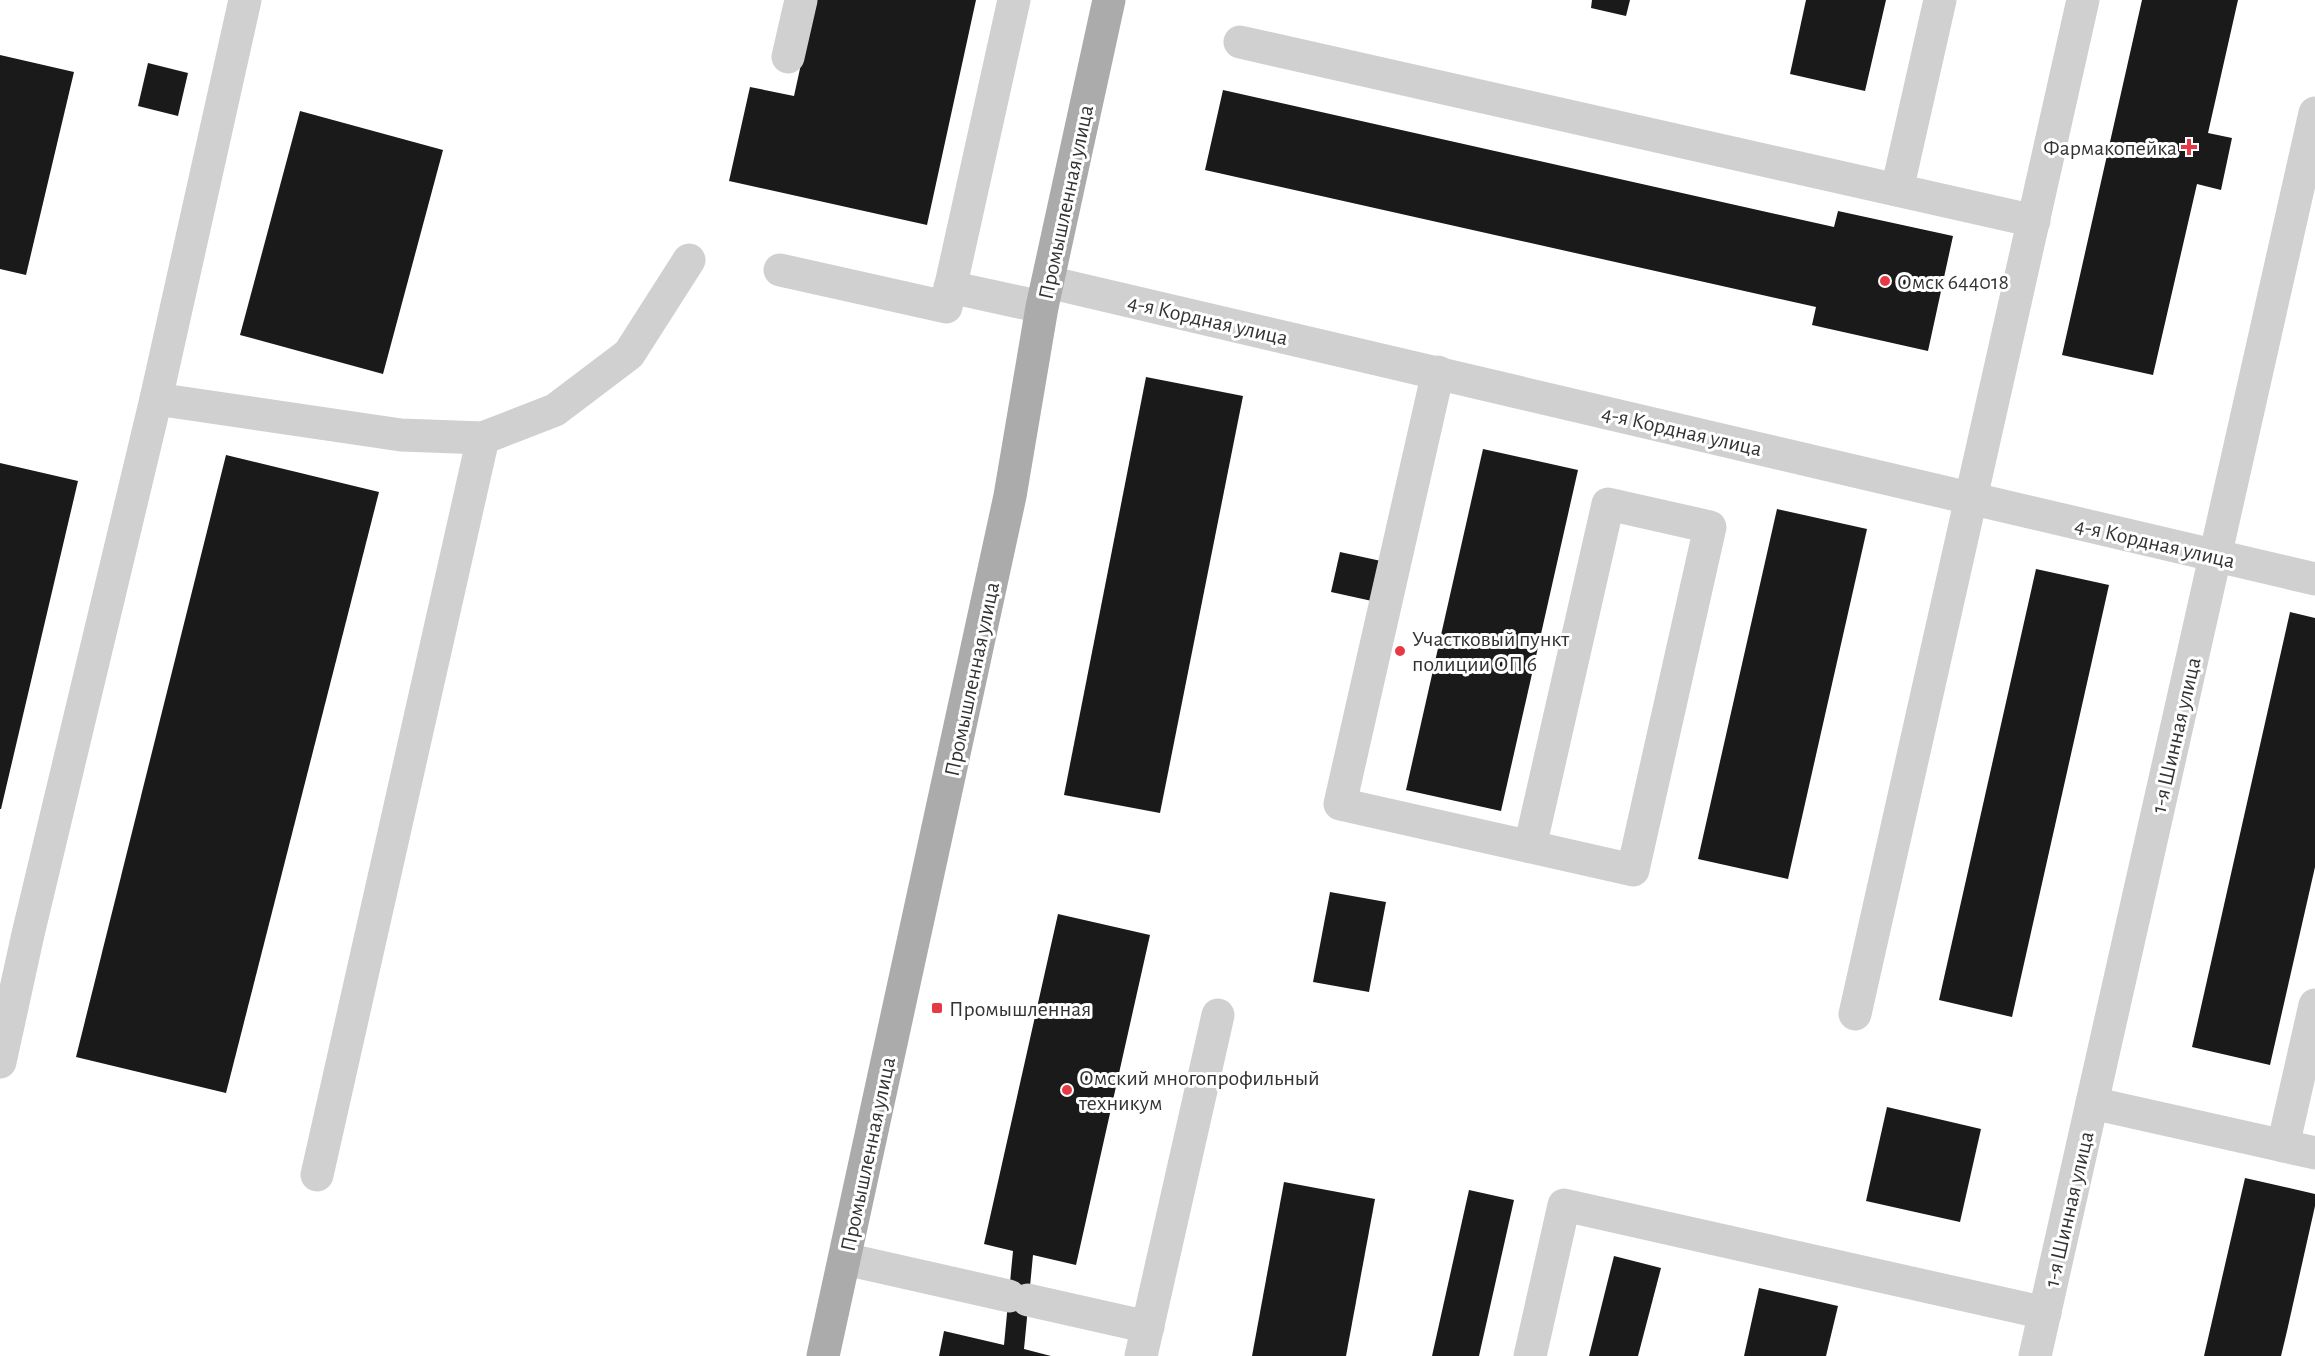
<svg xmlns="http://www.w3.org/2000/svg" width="2315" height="1356" viewBox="0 0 2315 1356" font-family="'Alegreya Sans',sans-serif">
<rect width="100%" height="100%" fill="#fff"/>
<g fill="#1a1a1a">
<polygon points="815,0 976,0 927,225 729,181 750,87 794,96"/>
<polygon points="1592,0 1630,0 1626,16 1591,8"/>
<polygon points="1806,0 1886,0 1865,91 1790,74"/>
<polygon points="2142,0 2238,0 2208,133 2232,138 2221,190 2197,184 2153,375 2062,355"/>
<polygon points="0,55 74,72 26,275 0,269"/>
<polygon points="148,63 188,73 178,116 138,106"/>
<polygon points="1223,90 1834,227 1838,211 1953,236 1928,351 1812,325 1816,307 1205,170"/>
<polygon points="300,111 443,150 383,374 240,335"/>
<polygon points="1146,377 1243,396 1160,813 1064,795"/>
<polygon points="1483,449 1578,470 1501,811 1406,790"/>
<polygon points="226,455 379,492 226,1093 76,1057"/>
<polygon points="0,463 78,481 1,809 0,809"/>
<polygon points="1777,509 1867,529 1788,879 1698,859"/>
<polygon points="1340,552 1381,561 1372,601 1331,592"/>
<polygon points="2036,569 2109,585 2012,1017 1939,1000"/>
<polygon points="2290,612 2315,618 2315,867 2270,1065 2192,1047"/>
<polygon points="1330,892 1386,902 1369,992 1313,982"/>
<polygon points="1058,914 1150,935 1076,1265 1033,1255 1024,1349 1051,1356 939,1356 944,1331 1004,1345 1013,1251 984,1244"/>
<polygon points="1887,1107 1981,1129 1960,1222 1866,1201"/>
<polygon points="2245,1178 2315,1194 2315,1206 2287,1331 2281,1356 2204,1356"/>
<polygon points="1284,1182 1375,1199 1346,1356 1252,1356"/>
<polygon points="1469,1190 1514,1200 1479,1356 1432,1356"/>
<polygon points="1614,1256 1661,1268 1638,1356 1589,1356"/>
<polygon points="1759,1288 1838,1306 1826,1356 1744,1356"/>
</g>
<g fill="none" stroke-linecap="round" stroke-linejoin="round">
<g stroke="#d0d0d0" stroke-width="33">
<polyline points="1240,42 2034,221"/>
<polyline points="788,57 801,0"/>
<polyline points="1897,190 1940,0"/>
<polyline points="780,270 946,307 1014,0"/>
<polyline points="1048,282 2315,579"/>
<polyline points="950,287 1042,307"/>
<polyline points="1438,372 1340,804 1633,870 1710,527 1608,504 1530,847"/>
<polyline points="156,399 401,435 483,438 555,410 629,354 689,260"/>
<polyline points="1855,1014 2083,0"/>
<polyline points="0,1062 28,934 156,399 245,0"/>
<polyline points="2092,1103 2315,1153"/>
<polyline points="2283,1146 2315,1005"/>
<polyline points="317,1175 483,438"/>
<polyline points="845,1259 1009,1296"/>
<polyline points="1028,1300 1148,1327"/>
<polyline points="1141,1356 1218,1015"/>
<polyline points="1530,1356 1564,1205 2045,1313"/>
<polyline points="2035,1356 2315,113"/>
</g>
<polyline stroke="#ababab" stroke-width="33" points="823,1356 1010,496 1042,307 1109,0"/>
</g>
<g fill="#e63946" stroke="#fff" stroke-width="2">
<path d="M2186 138h6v6h6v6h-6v6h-6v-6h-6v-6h6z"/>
<circle cx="1885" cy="281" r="6"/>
<circle cx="1400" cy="651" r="6"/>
<rect x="931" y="1002" width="12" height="12" rx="3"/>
<circle cx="1067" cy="1090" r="6"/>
</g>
<g text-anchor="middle" stroke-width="6" stroke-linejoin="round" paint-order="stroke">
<g font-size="22" fill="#333" stroke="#fff" text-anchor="start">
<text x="2177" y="155" text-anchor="end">Фармакопейка</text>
<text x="1897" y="289">Омск 644018</text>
<text x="1412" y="646">Участковый пункт<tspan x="1412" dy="25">полиции ОП 6</tspan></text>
<text x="949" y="1016">Промышленная</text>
<text x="1079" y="1085">Омский многопрофильный<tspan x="1079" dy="25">техникум</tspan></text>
</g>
<g font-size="22" fill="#333" stroke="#fff">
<text transform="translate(1065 202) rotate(-78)" y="8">Промышленная улица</text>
<text transform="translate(1208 319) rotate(13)" y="8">4-я Кордная улица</text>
<text transform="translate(1682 430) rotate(13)" y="8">4-я Кордная улица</text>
<text transform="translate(2155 542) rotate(13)" y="8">4-я Кордная улица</text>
<text transform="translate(971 679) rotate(-78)" y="8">Промышленная улица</text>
<text transform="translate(2175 735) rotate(-77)" y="8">1-я Шинная улица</text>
<text transform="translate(867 1154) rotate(-78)" y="8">Промышленная улица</text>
<text transform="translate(2068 1209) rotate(-77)" y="8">1-я Шинная улица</text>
</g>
</g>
</svg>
